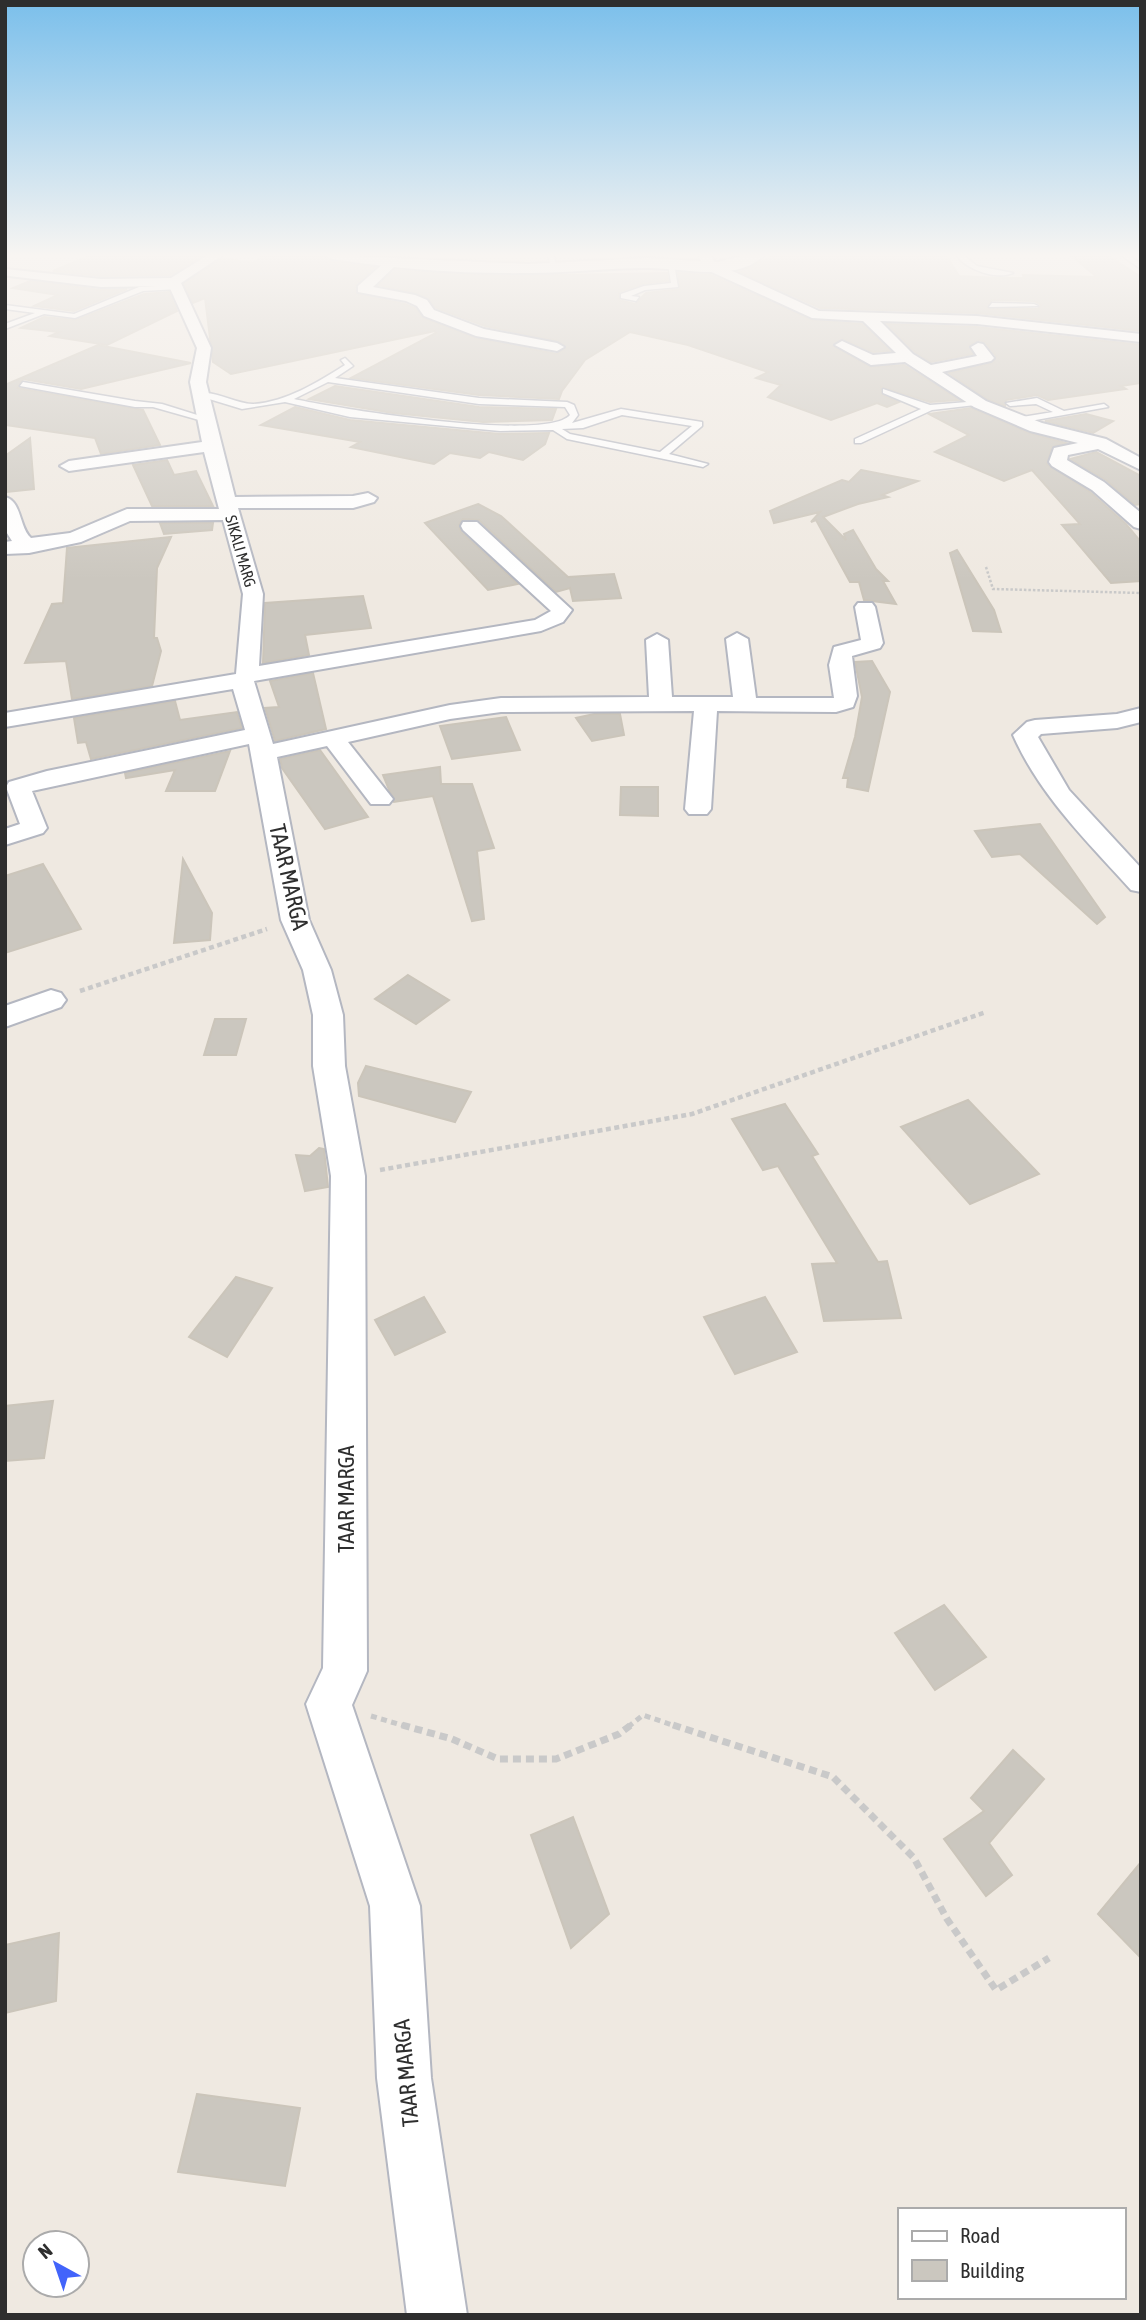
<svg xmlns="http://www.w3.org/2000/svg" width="1146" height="2320" viewBox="0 0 1146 2320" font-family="'Asap Condensed',sans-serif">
<rect width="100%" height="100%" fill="#efe9e1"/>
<polygon fill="#f0e6d1" points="459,255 524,255 528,265 462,263"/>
<g fill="#cbc7bf" stroke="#cbc5ba" stroke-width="2" fill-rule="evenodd">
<polygon points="91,255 203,255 170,275 101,276 53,271"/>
<polygon points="264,255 324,257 332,262 375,267 356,284 356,294 405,304 415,308 423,318 475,338 557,354 566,348 558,341 485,326 436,308 428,298 416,293 378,285 395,270 504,276 667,273 668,281 643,284 619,292 619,300 635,304 646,293 680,289 678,273 711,275 811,320 862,324 890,351 873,352 843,339 833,346 870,367 904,365 959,400 930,402 881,387 882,395 899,402 887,407 877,403 831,420 768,397 781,385 756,378 768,372 688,345 630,332 585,360 562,391 559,399 479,395 351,378 436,333 435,331 231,374 213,362 205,298 193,303 184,284 223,258 253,263"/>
<path d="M774,255H946L959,276L998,278H1024L1023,275L1097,277L1070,255H1107L1141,277V331L977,313L820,308L740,272ZM992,300L1034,301L1041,305L1038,309H987Z"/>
<polygon points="30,281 101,290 127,289 74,311 34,306 58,295 13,288"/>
<polygon points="169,292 177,311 107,345 50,336 59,332 21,328 44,317 76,320 144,294"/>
<polygon points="887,324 977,327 1141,345 1141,383 1121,386 1126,389 1048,400 1037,395 1006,400 1005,406 987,399 949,373 993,363 996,356 985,342 979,340 970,345 973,354 931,362 915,352"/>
<polygon points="98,345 191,363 81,389 23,379 18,388 143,410 160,445 101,454 95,438 5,425 5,385"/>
<polygon points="335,386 479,407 556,409 552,420 483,422 393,413 309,399"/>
<polygon points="295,407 350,420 500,434 549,433 545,444 523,460 489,452 480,458 450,453 434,464 351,447 360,442 261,425"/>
<polygon points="971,408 1029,433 1066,443 1052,447 1047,464 1090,492 1126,524 1141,542 1141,581 1111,583 1062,525 1080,524 1032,470 1004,481 935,452 969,435 929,414"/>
<polygon points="1086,414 1113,421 1093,433 1045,421"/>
<polygon points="30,438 34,489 7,492 5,456"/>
<polygon points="1096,452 1141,476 1141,504 1135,505 1106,480 1070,459"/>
<polygon points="167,460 174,475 196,471 213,506 152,506 133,465"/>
<polygon points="861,470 918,481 882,495 888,497 858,504 823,517 846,540 844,534 853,530 876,569 888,581 883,581 896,604 864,600 859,582 850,582 816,520 811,522 820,512 774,523 770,511 842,480 849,482"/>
<polygon points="478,504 501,516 568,577 614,574 621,598 573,601 570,588 556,592 479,520 463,519 459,525 461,532 518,584 488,590 425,523"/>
<polygon points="160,523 213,523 212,530 164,534"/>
<polygon points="171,537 157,568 154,638 157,638 161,651 152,686 72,699 66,661 25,663 52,604 63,603 67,548"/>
<polygon points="957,550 994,610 1001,632 973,631 950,553"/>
<polygon points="363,596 371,628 305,635 309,655 263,663 265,603"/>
<polygon points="872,661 890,692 868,791 847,787 848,778 843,778 855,737 862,697 855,662"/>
<polygon points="313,673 326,729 275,741 265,708 279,707 270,681"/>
<polygon points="175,701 180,720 237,712 242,728 91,759 86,742 78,743 74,718"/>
<polygon points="594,714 620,714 624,735 592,741 576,718"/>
<polygon points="506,717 520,750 452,759 440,726"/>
<polygon points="320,750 368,817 325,829 282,768 280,759"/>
<polygon points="230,751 215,791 166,791 175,770 126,778 125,773"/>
<polygon points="440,767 441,784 472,784 494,848 477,851 484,919 472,921 433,796 394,802 383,775"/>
<polygon points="621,787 658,787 658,816 620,815"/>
<polygon points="1040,824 1105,917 1097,924 1020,854 992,857 975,831"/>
<polygon points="183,859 212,913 210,940 174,943"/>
<polygon points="43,864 81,929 5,953 5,876"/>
<polygon points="408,975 449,1000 416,1024 375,999"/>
<polygon points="215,1019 246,1019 236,1055 204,1055"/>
<polygon points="366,1066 471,1092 455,1122 359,1096 358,1083"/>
<polygon points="968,1100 1039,1174 970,1204 901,1127"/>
<polygon points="785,1104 818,1154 812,1156 878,1262 887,1261 901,1318 824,1321 812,1264 837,1263 778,1166 763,1170 732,1119"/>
<polygon points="319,1148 324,1149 328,1187 305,1191 296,1155 310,1156"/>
<polygon points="236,1277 272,1288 227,1357 189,1337"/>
<polygon points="424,1297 445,1332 395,1355 375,1320"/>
<polygon points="765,1297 797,1352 735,1374 704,1317"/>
<polygon points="53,1401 44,1458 5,1461 5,1406"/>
<polygon points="944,1605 986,1657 935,1690 895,1633"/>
<polygon points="1013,1750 1044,1779 989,1843 1012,1875 986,1896 944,1839 984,1811 971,1798"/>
<polygon points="573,1817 609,1914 571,1948 531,1835"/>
<polygon points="1141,1862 1141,1958 1098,1914"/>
<polygon points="59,1933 56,2001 5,2013 5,1945"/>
<polygon points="197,2094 300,2108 285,2186 178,2172"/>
</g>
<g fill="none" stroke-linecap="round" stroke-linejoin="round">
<g stroke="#b4b7c1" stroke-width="3">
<g id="service">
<polygon points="548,255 554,255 556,269 551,268"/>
<path d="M956,255H963L977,266L1013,273C996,280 967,270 956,255Z"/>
<polygon points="1121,255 1129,255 1141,264 1141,269"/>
<polygon points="671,262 674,264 678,287 645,290 631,296 639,297 636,301 621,298 621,294 644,286 671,283 668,264"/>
<polygon points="175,285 178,289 143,291 75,318 44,314 5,329 5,324 35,313 5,309 5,305 74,314 139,287"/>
<polygon points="992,303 1034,304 1038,306 989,307"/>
<path d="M345,358L353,366L335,378L479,398L567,402L574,405L578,415L572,423L621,409L702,422V426L669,454L708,464L703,467L567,439L553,430L500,431L350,417L285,402L242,409L196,395C211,387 236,405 254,404C286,402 318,382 345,365L341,360ZM328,382L479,404L565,407L570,415C545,443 335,408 294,399ZM622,415L692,426L660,452L570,434L562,429L583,428Z"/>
<polygon points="23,382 135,401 162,404 210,419 206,422 153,407 135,407 20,386"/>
<polygon points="883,389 930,405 980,401 984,404 932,410 861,443 855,443 855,439 921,409 883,393"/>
<polygon points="1037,398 1064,411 1104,404 1108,407 1019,423 1016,418 1053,412 1036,404 1010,406 1006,403"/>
</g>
</g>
<g stroke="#b4b7c1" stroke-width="4">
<g id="minor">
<path d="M208,255H223L181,283L211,348L206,382L235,497L353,496L368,493L377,498L374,502L353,508H238L263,594L259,666L535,620L551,611L463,530L461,526L463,522H477L572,610L563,622L541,631L254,681L273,744L450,705L501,698L649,697L646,640L657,634L668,640L672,697H733L726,639L737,633L748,639L756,698H834L829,665L834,647L861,640L855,607L858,603H872L875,607L883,643L880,648L852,656L857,696L853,707L836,712L717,711L711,809L707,814H689L685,809L694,711L501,712L450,719L348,742L393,799L389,804H371L327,746L277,757L309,920L331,970L343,1015L345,1066L365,1176L367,1671L352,1705L420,1906L431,2078L467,2315H407L377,2078L370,1906L306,1704L323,1668L331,1176L313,1066V1015L303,970L281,920L249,744L32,791L47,828L43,833L5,845V829L20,824L6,787L9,782L47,771L245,730L233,689L5,727V713L236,674L243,594L223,520L130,521L81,542L29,553L5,554V542L12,541L5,530V497C22,501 19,528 31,538L70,533L127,509H219L204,452L69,471L60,466L69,461L202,442L190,382L197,348L169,286L101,287L9,276L5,275V269L101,279L171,278Z"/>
<polygon points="698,255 711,255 715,263 819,311 977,316 1141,334 1141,342 977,324 880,321 913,354 931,365 977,356 971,347 978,343 983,344 994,358 991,361 942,372 986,401 1042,423 1106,439 1141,458 1141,470 1098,449 1068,455 1067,460 1104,482 1141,513 1141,529 1134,527 1092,490 1052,466 1049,462 1054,448 1078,443 1030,431 974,407 905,362 871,365 835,345 842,341 873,355 896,353 863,321 812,318 705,269"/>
<polygon points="386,261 397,264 373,287 415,295 427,300 434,310 484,329 557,343 564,347 557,351 476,336 424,316 417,306 406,301 358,292 358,286"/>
<path d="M1141,708V722L1117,728L1041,734L1038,737L1069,790L1141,868V892L1131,890C1087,841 1040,796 1013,735L1027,722L1035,720L1117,714Z"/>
<polygon points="51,990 61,993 66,1000 61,1007 5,1027 5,1006"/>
</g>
</g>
<g stroke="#b4b7c1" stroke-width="4">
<path id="tertiary" d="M325,255L528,264L647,258L718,262L745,255H764C737,284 680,267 646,268C607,268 568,273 529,273C463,274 397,269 332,259Z"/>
</g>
<polyline stroke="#c9c9c9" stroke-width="2" stroke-dasharray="2.5 2" stroke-linecap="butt" points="251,273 339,278"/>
<polyline stroke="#c9c9c9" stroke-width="2.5" stroke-dasharray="2.5 2" stroke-linecap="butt" points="986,567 993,589 1141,593"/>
<g stroke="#c9c9c9" stroke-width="4.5" stroke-dasharray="5 3.5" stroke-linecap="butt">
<polyline points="80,991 267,929"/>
<polyline points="380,1170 692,1114 986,1012"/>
</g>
<g stroke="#c9c9c9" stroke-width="5" stroke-dasharray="6 4.5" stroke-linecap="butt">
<polyline points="371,1716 408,1727"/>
<polyline points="628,1727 643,1715 678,1727"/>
</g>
<g stroke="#c9c9c9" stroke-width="7" stroke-dasharray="8 5" stroke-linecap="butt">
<polyline points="402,1725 452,1739 498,1759 556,1759 619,1734 631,1725"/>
<polyline points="673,1725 833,1777 914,1858 947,1919 996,1990 1049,1958"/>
</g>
<use href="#service" fill="#fff" fill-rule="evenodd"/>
<use href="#minor" fill="#fff" fill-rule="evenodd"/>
<use href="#tertiary" fill="#fff" fill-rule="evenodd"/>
</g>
<linearGradient id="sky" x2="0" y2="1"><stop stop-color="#7abfeb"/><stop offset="0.44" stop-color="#f8f5f2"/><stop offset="1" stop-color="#f8f5f2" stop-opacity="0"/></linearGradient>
<rect width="1146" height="580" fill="url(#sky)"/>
<g text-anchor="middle" stroke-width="5" stroke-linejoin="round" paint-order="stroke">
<g font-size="16" fill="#2e2e2e" stroke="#fff">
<text transform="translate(241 551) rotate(74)" y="6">SIKALI MARG</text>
</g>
<g font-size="23" fill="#2e2e2e" stroke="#fff">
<text transform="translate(289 877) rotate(77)" y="8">TAAR MARGA</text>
<text transform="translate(346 1499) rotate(-90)" y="8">TAAR MARGA</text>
<text transform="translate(406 2073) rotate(-95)" y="8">TAAR MARGA</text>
</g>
</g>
<rect width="1146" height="2320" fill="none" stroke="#2e2e2e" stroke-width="14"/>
<rect x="898" y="2208" width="228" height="91" fill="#ffffff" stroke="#ababab" stroke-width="2"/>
<rect x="912" y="2231" width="35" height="10" fill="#ffffff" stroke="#ababab" stroke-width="2"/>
<text x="960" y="2243" font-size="21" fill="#2e2e2e">Road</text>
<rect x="912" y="2260" width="35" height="21" fill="#cbc7bf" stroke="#ababab" stroke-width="2"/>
<text x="960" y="2278" font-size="21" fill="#2e2e2e">Building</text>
<g transform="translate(56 2264) rotate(320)"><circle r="33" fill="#ffffff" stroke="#ababab" stroke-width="2"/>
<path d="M0-5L12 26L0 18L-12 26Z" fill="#4264fb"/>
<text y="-10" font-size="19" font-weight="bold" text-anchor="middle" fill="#2e2e2e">N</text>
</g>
</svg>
